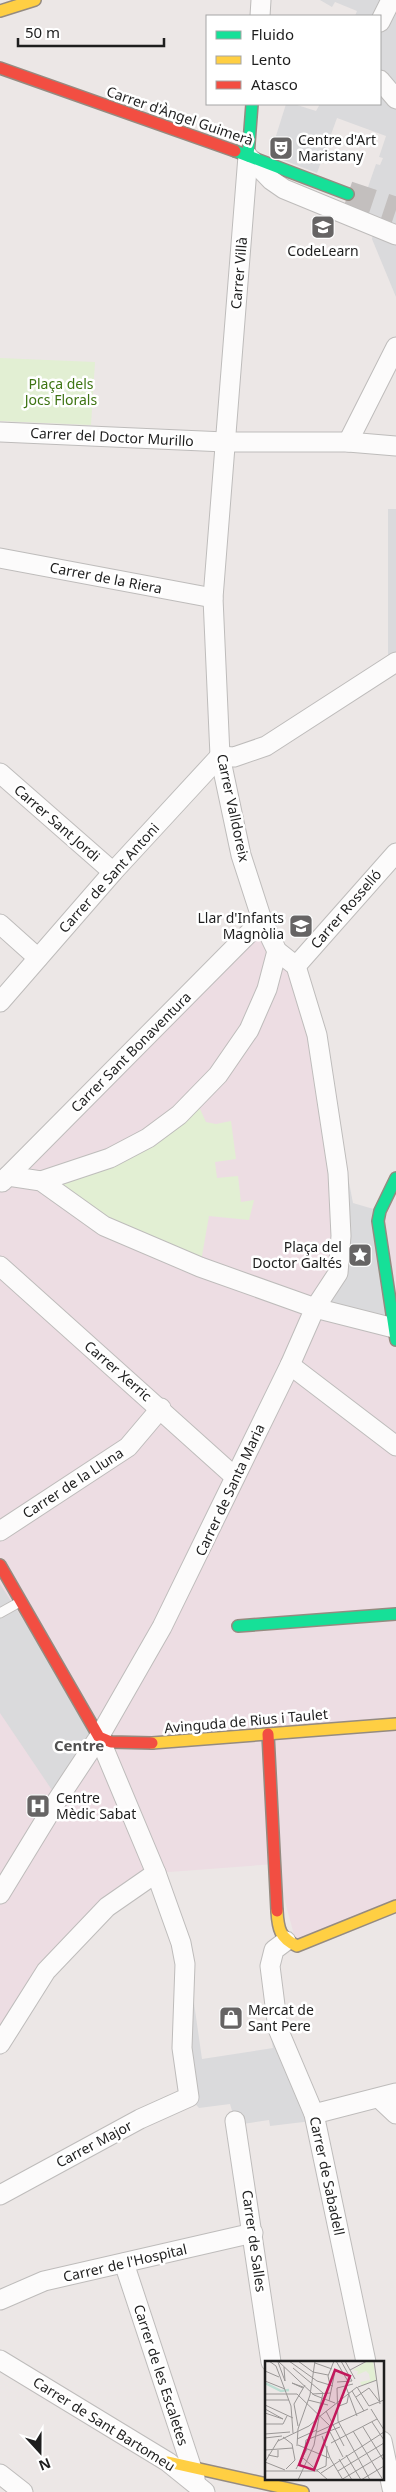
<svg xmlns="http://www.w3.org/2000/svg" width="396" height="2492" viewBox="0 0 396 2492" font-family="'Noto Sans',sans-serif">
<rect width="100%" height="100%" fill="#ece7e6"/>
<polygon fill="#eddde3" points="262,920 296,966 340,1202 380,1210 396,1178 396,1906 297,1946 275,1864 156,1873 107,1907 0,2044 0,1183"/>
<g fill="#e2efd3">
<polygon points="0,358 95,362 91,425 0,421"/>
<polygon points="195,1098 206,1122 216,1124 231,1121 236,1159 215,1162 217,1178 238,1176 241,1202 254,1200 249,1220 209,1216 200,1267 51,1187 110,1158"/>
</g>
<g fill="#dadadc">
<polygon points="320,0 396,0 396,297 372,239 374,226 371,215 364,208 367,190 376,164 380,165 383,158 379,157 386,136 337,118 317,173 270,155 286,104 294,104 316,111 320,104 380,104 380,16 355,16 357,11 335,2 332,7"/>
<rect x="388" y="509" width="8" height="160"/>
<polygon points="347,1172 353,1203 380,1211 388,1318 315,1308 338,1273"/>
<polygon points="0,1584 99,1737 58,1799 0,1713"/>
<polygon points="185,1999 194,2003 202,2059 273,2048 270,2033 312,2121 270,2126 269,2120 243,2124 235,2121 230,2104 199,2108 189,2097"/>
</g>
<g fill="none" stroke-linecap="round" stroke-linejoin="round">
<polyline stroke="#c3bfbe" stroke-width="26" stroke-dasharray="26 13" stroke-linecap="butt" points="348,194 396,210"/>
<g stroke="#bebcbb" stroke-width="11">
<polyline id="lane" points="0,1613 18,1603"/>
</g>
<g stroke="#bebcbb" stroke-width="21">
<g id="street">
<polyline points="260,16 261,0"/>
<polyline points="380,22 391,0"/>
<polyline points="380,80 396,99"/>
<polyline points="252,160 271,180 284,189 396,235"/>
<polyline points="0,432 225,442 348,442 396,446"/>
<polyline points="348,442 396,347"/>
<polyline points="0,558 213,598"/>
<polyline points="0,773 113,872"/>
<polyline points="0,924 38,958"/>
<polyline points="296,966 396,853"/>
<polyline points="0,1002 113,872 220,756 234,757 266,746 396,662"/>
<polyline points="8,1176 41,1181 104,1226 200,1267 315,1308 394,1328"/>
<polyline points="41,1181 110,1158 148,1138 179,1115 218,1075 249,1030 267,989 277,951"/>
<polyline points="2,1182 262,920"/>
<polyline points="0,1266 235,1477"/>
<polyline points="290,1365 396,1446"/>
<polyline points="0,1531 128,1447 161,1408"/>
<polyline points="0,1894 58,1799 99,1737 162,1627 290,1365 315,1308 338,1273 341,1236 338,1173 317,1035 296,966 277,951 262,920 241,855 220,756 213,598 248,156"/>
<polyline points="286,1941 274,1950 270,1966 278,2029 314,2114 366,2362"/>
<polyline points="0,2044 46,1971 107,1907 156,1873"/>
<polyline points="379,2098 396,2114"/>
<polyline points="314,2114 396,2093"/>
<polyline points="235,2121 271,2362"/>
<polyline points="0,2195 140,2119 189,2097 182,2048 185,1964 181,1943 156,1873 99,1737"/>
<polyline points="124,2263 195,2478"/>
<polyline points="0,2300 44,2281 253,2233"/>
<polyline points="0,2360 168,2462 205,2492"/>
<polyline points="382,2441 392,2488"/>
<polyline points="0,2474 23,2492"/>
</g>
</g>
<g stroke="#958b80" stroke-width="14">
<g id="fast">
<polyline points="235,151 348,194"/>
<polyline points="248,156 252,104"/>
<polyline points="396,1178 380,1211 378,1221 396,1340"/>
<polyline points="238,1626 396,1614"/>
</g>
</g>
<g stroke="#958b80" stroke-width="14">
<g id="slow">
<polyline points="0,11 35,0"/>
<polyline points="152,1743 396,1724"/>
<path d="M277,1911C278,1929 280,1938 297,1946L396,1906"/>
<polyline points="168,2462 303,2492"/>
</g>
</g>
<g stroke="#958b80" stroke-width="14">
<g id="jam">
<polyline points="0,68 235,151"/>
<polyline points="0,1565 99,1737 111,1742 152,1743"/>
<polyline points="268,1734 277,1911"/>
</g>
</g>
<use href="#lane" stroke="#fcfbfb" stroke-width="9"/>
<use href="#street" stroke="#fcfbfb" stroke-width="19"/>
<use href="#fast" stroke="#16e098" stroke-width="11"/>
<use href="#slow" stroke="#ffcf43" stroke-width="11"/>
<use href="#jam" stroke="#f24e42" stroke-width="11"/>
</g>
<defs>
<g id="theatre-square" transform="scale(1.25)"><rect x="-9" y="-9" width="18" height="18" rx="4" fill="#666464" stroke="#fff"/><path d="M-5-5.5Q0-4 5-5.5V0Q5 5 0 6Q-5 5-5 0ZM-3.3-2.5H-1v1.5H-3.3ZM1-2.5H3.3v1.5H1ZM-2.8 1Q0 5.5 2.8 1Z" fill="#fff"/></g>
<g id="school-square" transform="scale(1.25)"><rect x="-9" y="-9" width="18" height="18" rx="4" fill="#666464" stroke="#fff"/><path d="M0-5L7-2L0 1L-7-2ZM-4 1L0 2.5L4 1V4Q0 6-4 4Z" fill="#fff"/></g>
<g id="sight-square" transform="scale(1.25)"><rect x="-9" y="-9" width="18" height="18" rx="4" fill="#666464" stroke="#fff"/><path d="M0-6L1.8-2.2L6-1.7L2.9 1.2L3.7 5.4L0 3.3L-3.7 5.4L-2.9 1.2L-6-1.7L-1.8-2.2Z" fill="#fff"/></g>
<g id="hospital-square" transform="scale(1.25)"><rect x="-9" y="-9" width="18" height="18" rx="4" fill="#666464" stroke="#fff"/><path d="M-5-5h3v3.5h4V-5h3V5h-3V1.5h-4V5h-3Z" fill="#fff"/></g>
<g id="shop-square" transform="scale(1.25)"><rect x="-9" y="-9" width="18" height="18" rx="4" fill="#666464" stroke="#fff"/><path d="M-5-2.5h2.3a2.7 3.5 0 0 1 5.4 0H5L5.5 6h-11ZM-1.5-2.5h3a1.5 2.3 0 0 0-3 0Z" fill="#fff"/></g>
</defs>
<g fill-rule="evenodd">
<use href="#theatre-square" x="281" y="148"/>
<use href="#school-square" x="323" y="227"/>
<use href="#school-square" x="301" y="926"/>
<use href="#sight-square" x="360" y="1255"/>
<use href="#hospital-square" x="38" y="1806"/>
<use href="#shop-square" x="231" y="2018"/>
</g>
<g text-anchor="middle" stroke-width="5" stroke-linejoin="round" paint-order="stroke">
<g font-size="14" fill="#1e1e1e" stroke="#fff">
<text transform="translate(180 116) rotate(19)" y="5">Carrer d'Àngel Guimerà</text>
<text transform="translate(239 273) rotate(-85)" y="5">Carrer Villà</text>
<text transform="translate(112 437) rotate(3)" y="5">Carrer del Doctor Murillo</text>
<text transform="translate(106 578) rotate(11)" y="5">Carrer de la Riera</text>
<text transform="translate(233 808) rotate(78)" y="5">Carrer Valldoreix</text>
<text transform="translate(57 823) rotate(41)" y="5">Carrer Sant Jordi</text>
<text transform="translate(109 878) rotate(-48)" y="5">Carrer de Sant Antoni</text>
<text transform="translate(346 909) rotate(-49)" y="5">Carrer Rosselló</text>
<text transform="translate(131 1052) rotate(-45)" y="5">Carrer Sant Bonaventura</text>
<text transform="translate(118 1371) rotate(41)" y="5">Carrer Xerric</text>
<text transform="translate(73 1483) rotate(-33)" y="5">Carrer de la Lluna</text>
<text transform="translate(230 1490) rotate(-65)" y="5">Carrer de Santa Maria</text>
<text transform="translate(246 1721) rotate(-5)" y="5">Avinguda de Rius i Taulet</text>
<text transform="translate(94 2144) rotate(-28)" y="5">Carrer Major</text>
<text transform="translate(327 2176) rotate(78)" y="5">Carrer de Sabadell</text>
<text transform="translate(254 2241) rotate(82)" y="5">Carrer de Salles</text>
<text transform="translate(125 2263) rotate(-13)" y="5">Carrer de l'Hospital</text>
<text transform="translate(161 2375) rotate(72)" y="5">Carrer de les Escaletes</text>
<text transform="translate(104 2424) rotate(32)" y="5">Carrer de Sant Bartomeu</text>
</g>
<g font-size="14" fill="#1e1e1e" stroke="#fff" text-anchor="start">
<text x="298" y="145">Centre d'Art<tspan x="298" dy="16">Maristany</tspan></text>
<text x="323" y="256" text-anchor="middle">CodeLearn</text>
<text x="284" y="923" text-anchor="end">Llar d'Infants<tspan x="284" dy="16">Magnòlia</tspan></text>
<text x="342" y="1252" text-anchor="end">Plaça del<tspan x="342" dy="16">Doctor Galtés</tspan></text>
<text x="56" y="1803">Centre<tspan x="56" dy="16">Mèdic Sabat</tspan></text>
<text x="248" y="2015">Mercat de<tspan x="248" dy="16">Sant Pere</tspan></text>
</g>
<g font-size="14" fill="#3e7413" stroke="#fff">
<text x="61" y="389">Plaça dels<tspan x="61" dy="16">Jocs Florals</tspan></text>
</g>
<g font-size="15" font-weight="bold" fill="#515151" stroke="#fff">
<text x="79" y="1751">Centre</text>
</g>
</g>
<g transform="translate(265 2361)">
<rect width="119" height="119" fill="#ece7e6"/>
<path d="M103,0H108L111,19L97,25L95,21L105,19L104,13L101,10L92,14L93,10L88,9Z" fill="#e2efd3"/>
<path fill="none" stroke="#bcddd2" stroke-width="2.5" d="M0,22L16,30L24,29"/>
<path fill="none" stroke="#9a9796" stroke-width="1" d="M4,0L11,5L26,45L28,72M13,0L49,34L70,42M24,0L52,20L68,25M33,0L48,11M71,0L84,22M80,0L90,18M109,0L115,43M13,1L20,20L19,6M50,2L67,8M85,9L102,0M0,10L14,16M48,11L63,14M0,20L20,28M72,21L87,20L76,0M88,23L72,27L73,60L105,119M65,24L63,15L69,0M81,26L92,55M92,26L104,45M93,26L112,19M38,27L27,22L38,26M104,27L114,40M87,30L99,50M0,33H32L65,65M47,33L66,32M91,36L104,27M0,39H24M43,39L63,44M64,40L70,10M0,44L28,57M74,45L82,42L84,31M104,45L119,39M0,48L18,58L0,52M106,48L119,69M61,50L79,85M107,61L119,79M0,63H18L22,55M33,65L29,43L40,24M98,66L119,100M88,70L118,119M52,71L103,48M65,71L78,96M0,73L25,71M57,75L65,97L78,119M18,76L27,83L30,99L21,108M0,77L17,75M32,78L52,69M13,80L44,65L52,58L58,32L28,7M66,82L112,58M33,84L64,97M32,85L33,68L45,34L50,0M40,86L41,79L75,66M0,89L28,87M3,94L13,96V89M81,94L96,119M38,97L63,119M74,98L87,119M0,101L14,78M0,101L20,109M31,108L42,88M52,109L61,105L62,85M0,110H53M73,110L119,82M56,112L119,71M33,119L49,84L54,56L92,26M76,119L119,93M96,119L119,105"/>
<path fill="#c2185b" fill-opacity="0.15" stroke="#c2185b" stroke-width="2.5" d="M70,9L85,15L49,109L34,104Z"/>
<rect width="119" height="119" fill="none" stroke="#1e1e1e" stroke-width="2.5"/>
</g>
<rect x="206" y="15" width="175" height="90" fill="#ffffff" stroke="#a5a5a5"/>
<rect x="216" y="31" width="25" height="8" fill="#16e098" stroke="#a5a5a5"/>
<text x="251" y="40" font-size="15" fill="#1e1e1e">Fluido</text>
<rect x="216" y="56" width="25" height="8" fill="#ffcf43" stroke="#a5a5a5"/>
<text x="251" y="65" font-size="15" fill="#1e1e1e">Lento</text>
<rect x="216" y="81" width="25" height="8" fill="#f24e42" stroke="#a5a5a5"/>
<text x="251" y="90" font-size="15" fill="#1e1e1e">Atasco</text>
<g transform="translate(40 2452) rotate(159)" stroke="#ffffff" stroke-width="4" paint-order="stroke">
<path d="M0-4L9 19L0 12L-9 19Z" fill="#1e1e1e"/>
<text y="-8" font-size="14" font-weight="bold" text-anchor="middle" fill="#1e1e1e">N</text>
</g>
<path d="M18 38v8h146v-8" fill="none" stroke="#1e1e1e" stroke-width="2.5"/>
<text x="25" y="38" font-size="15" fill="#1e1e1e" stroke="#ffffff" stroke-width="4" paint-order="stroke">50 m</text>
</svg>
